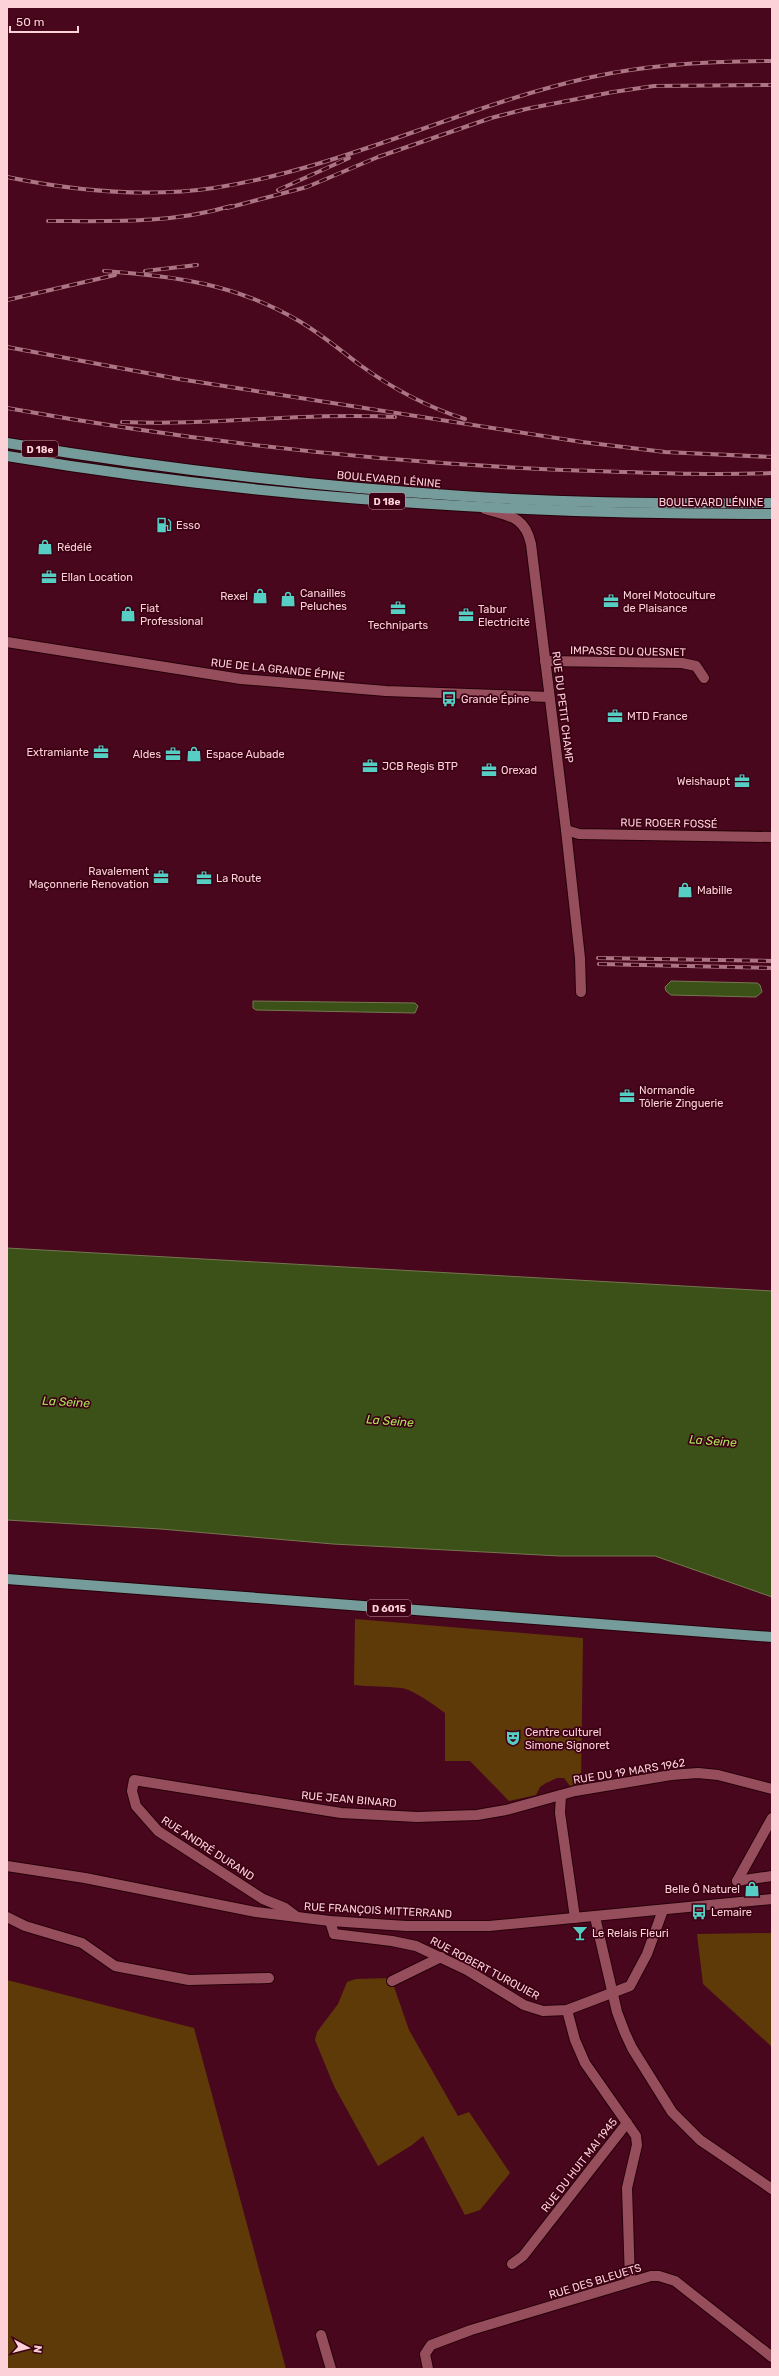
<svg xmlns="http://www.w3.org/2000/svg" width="779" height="2376" viewBox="0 0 779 2376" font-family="Rubik,sans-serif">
<rect width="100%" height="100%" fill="#49071d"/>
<g fill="#5e3a09">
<path d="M355,1619L583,1638L581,1784L570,1786L564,1778H557L546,1783L540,1787L536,1795L509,1801L470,1761H445V1713C436,1706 412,1689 401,1688C386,1686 370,1687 354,1685Z"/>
<polygon points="772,1933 772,2047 703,1984 697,1934"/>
<polygon points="391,1978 409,2030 458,2116 469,2112 510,2173 480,2210 465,2215 423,2136 412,2145 378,2166 334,2086 315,2040 317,2032 338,2004 347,1982 356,1979"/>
<polygon points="7,1980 194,2028 286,2369 7,2369"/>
</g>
<g fill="#3b5117" stroke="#757751">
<polygon points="671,981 757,983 760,985 762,992 756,997 671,995 666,991 665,987"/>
<polygon points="253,1001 415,1003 418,1006 415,1013 256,1010 253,1008"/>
<polygon points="7,1248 772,1291 772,1597 655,1556 560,1556 333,1544 161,1529 7,1520"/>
</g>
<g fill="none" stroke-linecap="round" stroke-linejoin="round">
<g stroke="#270009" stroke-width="12">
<g id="minor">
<path d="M485,509C509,516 525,516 531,544L566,830L580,958L581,992"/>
<polyline points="7,642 241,679 386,691 549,697"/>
<polyline points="545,661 682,663 696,666 704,678"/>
<polyline points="566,830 579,834 772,837"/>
<polyline points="561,1795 560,1813 575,1918"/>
<polyline points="7,1866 85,1878 256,1912 330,1921 406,1926 489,1926 772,1899"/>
<polyline points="737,1881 772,1818"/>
<polyline points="737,1881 772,1876"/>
<polyline points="7,1917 25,1926 82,1943 115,1966 189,1980 269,1978"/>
<polyline points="297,1917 285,1908 263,1899 158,1831 136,1806 132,1791 134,1780 341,1813 417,1817 477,1815 506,1810 575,1791 671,1775 698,1773 718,1775 772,1789"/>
<polyline points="595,1917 617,2012 625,2033 632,2048 672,2112 700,2140 772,2189"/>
<polyline points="330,1921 334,1934 392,1941 416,1946 467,1970 524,2005 543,2011 567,2010 630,1986 647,1954 663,1910"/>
<polyline points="392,1981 441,1957"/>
<polyline points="567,2010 575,2040 585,2063 636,2136 637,2145 627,2188 630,2281"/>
<polyline points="512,2264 523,2256 627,2123"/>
<polyline points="321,2335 331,2369"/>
<polyline points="428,2369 425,2354 431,2345 471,2330 651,2276 659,2276 675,2281 772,2357"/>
</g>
</g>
<g stroke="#270009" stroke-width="12">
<g id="major">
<path d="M7,443C158,468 310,486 463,496C566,503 669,504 772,503"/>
<path d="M7,456C260,498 516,515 772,514"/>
<polyline points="7,1579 772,1637"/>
</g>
</g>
<use href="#minor" stroke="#964e5d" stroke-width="10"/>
<use href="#major" stroke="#769b9b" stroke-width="10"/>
<g stroke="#ab7583" stroke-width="4">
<g id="rail">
<path d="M7,177C75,191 145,198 214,188C344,168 464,105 592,77C651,64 711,61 772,61"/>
<polyline points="278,190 349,158"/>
<polyline points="227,208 307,187 378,157 491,118 526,109 613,92 654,86 772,85"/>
<path d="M48,221C109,221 171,224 231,206"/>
<path d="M104,271C175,276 236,284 299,321C321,334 340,350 360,365C393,389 427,407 465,419"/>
<polyline points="145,271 197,265"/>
<polyline points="7,300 115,275"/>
<polyline points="7,347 179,379 582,442 665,452 772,457"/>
<path d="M7,408C190,441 377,462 563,470C633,472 703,476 772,473"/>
<path d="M122,422C213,426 304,412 395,417"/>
<polyline points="598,958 772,961"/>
<polyline points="599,964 772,968"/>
</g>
</g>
<use href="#rail" stroke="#3d0014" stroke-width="2.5" stroke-dasharray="8" stroke-linecap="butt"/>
</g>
<defs>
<g id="fuel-bare" transform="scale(1.2)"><path d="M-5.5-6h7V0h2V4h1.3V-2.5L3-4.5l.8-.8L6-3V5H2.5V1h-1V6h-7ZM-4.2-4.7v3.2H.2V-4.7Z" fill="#56cec4" stroke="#3d0014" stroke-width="2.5" paint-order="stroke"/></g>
<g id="shop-bare" transform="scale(1.2)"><path d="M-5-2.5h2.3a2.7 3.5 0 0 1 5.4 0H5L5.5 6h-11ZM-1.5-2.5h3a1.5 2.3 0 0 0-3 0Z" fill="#56cec4" stroke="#3d0014" stroke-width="2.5" paint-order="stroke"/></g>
<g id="office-bare" transform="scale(1.2)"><path d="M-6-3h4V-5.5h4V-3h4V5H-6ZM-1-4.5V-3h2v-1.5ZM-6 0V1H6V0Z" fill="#56cec4" stroke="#3d0014" stroke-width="2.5" paint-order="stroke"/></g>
<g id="bus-bare" transform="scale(1.2)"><path d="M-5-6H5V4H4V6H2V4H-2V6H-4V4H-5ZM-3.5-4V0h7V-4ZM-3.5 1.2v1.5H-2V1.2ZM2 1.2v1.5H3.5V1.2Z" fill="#56cec4" stroke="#3d0014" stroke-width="2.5" paint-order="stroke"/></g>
<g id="theatre-bare" transform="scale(1.2)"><path d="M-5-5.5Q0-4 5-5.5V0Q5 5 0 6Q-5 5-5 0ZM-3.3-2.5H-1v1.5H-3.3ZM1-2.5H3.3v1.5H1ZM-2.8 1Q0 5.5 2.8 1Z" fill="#56cec4" stroke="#3d0014" stroke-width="2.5" paint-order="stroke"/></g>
<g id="bar-bare" transform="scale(1.2)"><path d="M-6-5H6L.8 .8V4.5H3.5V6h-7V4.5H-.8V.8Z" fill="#56cec4" stroke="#3d0014" stroke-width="2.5" paint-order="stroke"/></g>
</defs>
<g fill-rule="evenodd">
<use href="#fuel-bare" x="164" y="525"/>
<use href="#shop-bare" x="45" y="547"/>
<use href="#office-bare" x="49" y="577"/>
<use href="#shop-bare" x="260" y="596"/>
<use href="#shop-bare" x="288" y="599"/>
<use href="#office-bare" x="611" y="601"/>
<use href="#office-bare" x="398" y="608"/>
<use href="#shop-bare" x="128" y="614"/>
<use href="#office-bare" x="466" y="615"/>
<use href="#bus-bare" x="449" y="699"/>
<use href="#office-bare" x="615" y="716"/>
<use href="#office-bare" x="101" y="752"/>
<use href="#office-bare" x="173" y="754"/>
<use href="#shop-bare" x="194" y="754"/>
<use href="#office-bare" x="370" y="766"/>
<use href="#office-bare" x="489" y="770"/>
<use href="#office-bare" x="742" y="781"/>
<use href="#office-bare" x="161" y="877"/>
<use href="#office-bare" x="204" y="878"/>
<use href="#shop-bare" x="685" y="890"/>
<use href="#office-bare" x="627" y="1096"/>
<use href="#theatre-bare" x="513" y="1738"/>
<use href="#shop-bare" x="752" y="1889"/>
<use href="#bus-bare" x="699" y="1912"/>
<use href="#bar-bare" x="580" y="1933"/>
</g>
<g text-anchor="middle" stroke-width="3.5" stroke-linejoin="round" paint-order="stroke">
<g fill="#3d0014" stroke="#c3929d" stroke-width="1">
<rect x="22" y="441" width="36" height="16" rx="3"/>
<rect x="369" y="493" width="36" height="16" rx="3"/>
<rect x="367" y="1600" width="44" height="16" rx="3"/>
</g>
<g font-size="10" font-weight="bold" fill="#fcd1d8">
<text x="40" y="453">D 18e</text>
<text x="387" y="505">D 18e</text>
<text x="389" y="1612">D 6015</text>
</g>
<g font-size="11" fill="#fcd1d8" stroke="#3d0014">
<text transform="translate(389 479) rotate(5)" y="4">BOULEVARD LÉNINE</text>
<text x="711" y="506">BOULEVARD LÉNINE</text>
<text transform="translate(628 651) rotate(1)" y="4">IMPASSE DU QUESNET</text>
<text transform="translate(278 669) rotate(6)" y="4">RUE DE LA GRANDE ÉPINE</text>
<text transform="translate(563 707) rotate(83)" y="4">RUE DU PETIT CHAMP</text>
<text transform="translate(669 823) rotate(1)" y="4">RUE ROGER FOSSÉ</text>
<text transform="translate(629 1771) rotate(-9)" y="4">RUE DU 19 MARS 1962</text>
<text transform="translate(349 1799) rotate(5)" y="4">RUE JEAN BINARD</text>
<text transform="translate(208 1848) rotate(33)" y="4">RUE ANDRÉ DURAND</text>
<text transform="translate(378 1910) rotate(3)" y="4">RUE FRANÇOIS MITTERRAND</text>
<text transform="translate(485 1968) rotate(28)" y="4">RUE ROBERT TURQUIER</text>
<text transform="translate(579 2165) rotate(-52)" y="4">RUE DU HUIT MAI 1945</text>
<text transform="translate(595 2281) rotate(-17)" y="4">RUE DES BLEUETS</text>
</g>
<g font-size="11" fill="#fcd1d8" stroke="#3d0014" text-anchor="start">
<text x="176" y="529">Esso</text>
<text x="57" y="551">Rédélé</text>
<text x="61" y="581">Ellan Location</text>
<text x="300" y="597">Canailles<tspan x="300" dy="13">Peluches</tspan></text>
<text x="623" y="599">Morel Motoculture<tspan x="623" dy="13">de Plaisance</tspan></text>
<text x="248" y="600" text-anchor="end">Rexel</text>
<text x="140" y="612">Fiat<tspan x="140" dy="13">Professional</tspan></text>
<text x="478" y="613">Tabur<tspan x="478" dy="13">Electricité</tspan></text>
<text x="398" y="629" text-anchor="middle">Techniparts</text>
<text x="461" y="703">Grande Épine</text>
<text x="627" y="720">MTD France</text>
<text x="89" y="756" text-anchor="end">Extramiante</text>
<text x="161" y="758" text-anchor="end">Aldes</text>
<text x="206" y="758">Espace Aubade</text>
<text x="382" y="770">JCB Regis BTP</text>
<text x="501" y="774">Orexad</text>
<text x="730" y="785" text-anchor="end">Weishaupt</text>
<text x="149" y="875" text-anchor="end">Ravalement<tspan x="149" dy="13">Maçonnerie Renovation</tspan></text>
<text x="216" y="882">La Route</text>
<text x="697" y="894">Mabille</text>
<text x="639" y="1094">Normandie<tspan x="639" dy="13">Tôlerie Zinguerie</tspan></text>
<text x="525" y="1736">Centre culturel<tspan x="525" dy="13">Simone Signoret</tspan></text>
<text x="740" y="1893" text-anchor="end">Belle Ô Naturel</text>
<text x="711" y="1916">Lemaire</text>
<text x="592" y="1937">Le Relais Fleuri</text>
</g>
<g font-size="12" font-style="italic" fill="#aee35b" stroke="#3d0014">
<text transform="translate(66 1402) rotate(3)" y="4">La Seine</text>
<text transform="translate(390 1421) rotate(4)" y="4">La Seine</text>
<text transform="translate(713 1441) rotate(4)" y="4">La Seine</text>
</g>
</g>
<rect width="779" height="2376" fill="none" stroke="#fcd1d8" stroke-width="16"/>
<g transform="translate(28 2348) rotate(97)" stroke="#3d0014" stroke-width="3" paint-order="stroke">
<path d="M0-3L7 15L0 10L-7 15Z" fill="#fcd1d8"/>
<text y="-6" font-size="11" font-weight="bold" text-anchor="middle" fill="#fcd1d8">N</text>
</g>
<path d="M10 26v6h68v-6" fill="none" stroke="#fcd1d8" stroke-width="2"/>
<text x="16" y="26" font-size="12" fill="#fcd1d8" stroke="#3d0014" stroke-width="3" paint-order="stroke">50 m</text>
</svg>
